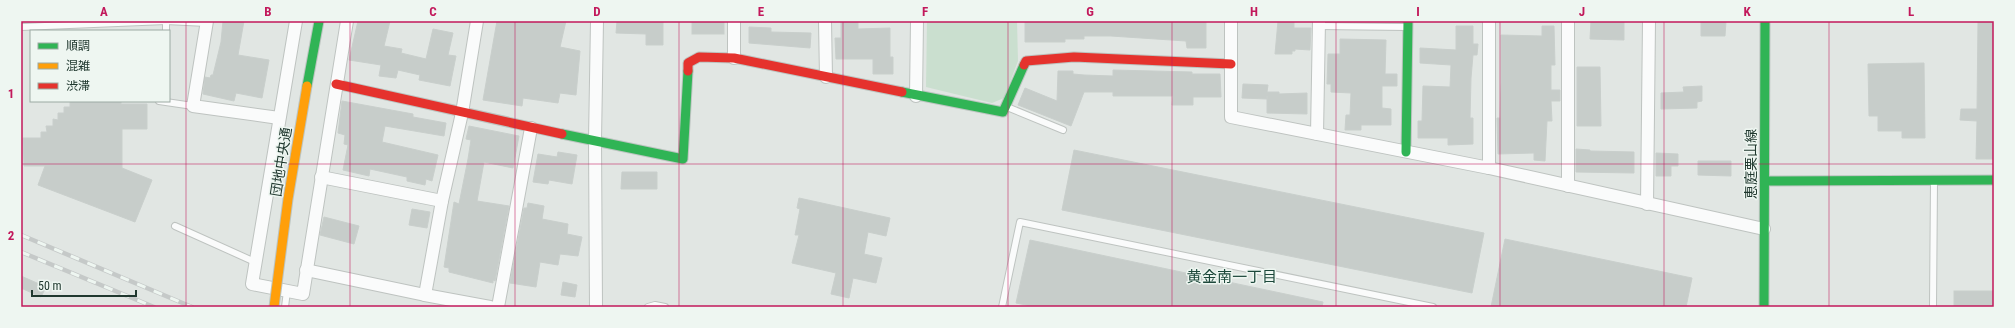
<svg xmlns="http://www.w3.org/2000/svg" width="2015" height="328" viewBox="0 0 2015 328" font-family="'Roboto Condensed','Noto Sans JP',sans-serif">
<rect width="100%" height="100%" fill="#e1e6e3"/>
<polygon fill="#cadfcf" points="927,21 1017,21 1018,61 1004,98 992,103 926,87"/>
<g fill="#c7cdca" stroke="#c9cfcc">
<polygon points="223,21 244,21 238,55 269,60 262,98 236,93 234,101 203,94 205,77 210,78 211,75 213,75 221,42"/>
<polygon points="358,21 390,21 384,46 402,49 401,53 426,59 433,29 453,33 448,55 456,56 450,86 419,80 420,75 398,70 396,78 379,76 381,65 349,60"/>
<polygon points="497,21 566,21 560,47 580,51 576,95 560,93 558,103 523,98 522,106 483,100"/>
<polygon points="617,21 663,21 663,45 646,45 646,34 616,33"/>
<rect x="692" y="21" width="32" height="13"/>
<polygon points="841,21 858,21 858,29 890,28 890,57 893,57 893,74 873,74 873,59 836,59 835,38 841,38"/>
<polygon points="1025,21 1206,21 1206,48 1187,48 1186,41 1111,36 1084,36 1084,39 1065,39 1065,42 1025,42"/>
<polygon points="1278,21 1294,21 1294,28 1311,28 1310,50 1295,49 1295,51 1292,51 1292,54 1275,54"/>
<polygon points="1591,21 1624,21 1624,40 1590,39"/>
<polygon points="1701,21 1726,21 1725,36 1701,36"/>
<polygon points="1978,21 1994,21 1994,159 1976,159 1977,121 1960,120 1961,109 1977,109"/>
<polygon points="1456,26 1473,26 1473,44 1478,44 1477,55 1473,55 1471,78 1470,118 1473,118 1473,144 1448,145 1448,138 1418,138 1418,121 1422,121 1423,86 1450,87 1451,65 1420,63 1420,48 1456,50"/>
<polygon points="1542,26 1554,26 1555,65 1551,65 1551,90 1560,90 1560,101 1551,101 1552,121 1547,121 1545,161 1534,160 1534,153 1498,154 1497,118 1500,118 1501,83 1501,35 1542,36"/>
<polygon points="749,27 771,28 771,32 811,33 810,48 749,43"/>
<polygon points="1340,39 1386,40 1385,74 1397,74 1397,86 1382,86 1382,108 1391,109 1391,125 1361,125 1361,130 1345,130 1346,115 1350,115 1351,93 1331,92 1331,84 1327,84 1328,54 1340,54"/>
<polygon points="1924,63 1925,138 1902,138 1902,131 1878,131 1878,116 1869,116 1868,64"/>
<polygon points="1577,67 1600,67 1601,126 1577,126"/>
<polygon points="1113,70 1192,72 1192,74 1220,74 1221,97 1193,97 1193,105 1172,105 1173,96 1113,96 1113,92 1084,92 1071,126 1018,105 1025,88 1057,101 1058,71 1073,71 1073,74 1084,75 1113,76"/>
<polygon points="1243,84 1268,85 1267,92 1279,92 1279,94 1307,93 1307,114 1267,113 1267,96 1267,99 1242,98"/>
<polygon points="1702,86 1702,101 1697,102 1697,108 1661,109 1661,93 1684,92 1683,87"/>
<polygon points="70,101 121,101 121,104 147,104 147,129 122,129 122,168 152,180 135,222 38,185 45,166 24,166 23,138 41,138 41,132 47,132 46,126 53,126 53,119 58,120 58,113 64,113 64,107 70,107"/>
<polygon points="342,101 413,114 413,117 446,123 444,136 385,126 382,142 438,155 432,181 426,179 425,185 407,181 407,177 370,169 369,176 343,170 348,145 344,144 345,135 338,133"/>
<polygon points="469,126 519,136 513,168 484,162 477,201 509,206 495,281 493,280 493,283 449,272 449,268 444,267 454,202 459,204 468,159 471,140 466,139"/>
<polygon points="1576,149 1590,150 1590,151 1634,152 1634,173 1576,172"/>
<polygon points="1074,150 1484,233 1472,293 1062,210"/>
<polygon points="558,152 577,155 572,184 549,180 548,184 533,182 538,154 557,157"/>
<polygon points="1656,153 1678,154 1678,166 1671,166 1671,176 1656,176"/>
<polygon points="1698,161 1731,161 1731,176 1698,175"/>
<polygon points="622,172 657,172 657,189 621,189"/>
<polygon points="799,198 890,218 886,236 868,232 864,254 882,258 876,283 853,278 849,298 831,294 836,273 792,263 799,235 795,235 800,209 797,208"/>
<polygon points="528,203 544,206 542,219 568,224 567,234 582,237 578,256 560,254 558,265 540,262 536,287 510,283 524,208 527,208"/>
<polygon points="412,209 430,212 427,228 409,225"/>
<polygon points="324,217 359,226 354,244 320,235"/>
<polygon points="1505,239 1692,278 1686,307 1491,307"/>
<polygon points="1030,240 1323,302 1322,307 1036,307 1016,303"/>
<polygon points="21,276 46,287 41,297 21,288"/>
<polygon points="563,282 577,285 575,297 561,295"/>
<rect x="1954" y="291" width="40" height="16"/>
</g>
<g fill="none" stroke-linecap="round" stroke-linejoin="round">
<g stroke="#bec3c0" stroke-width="8">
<g id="lane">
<polyline points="1319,26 1408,27"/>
<polyline points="21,27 166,21"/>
<polyline points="166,31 166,21 207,23"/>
<polyline points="159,101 193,106"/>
<polyline points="1007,107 1063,130"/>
<polyline points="175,226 255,262"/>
<polyline points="285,307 287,291"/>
<polyline points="648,307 655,305 665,307"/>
<polyline points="1002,307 1020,222 1433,307"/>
<polyline points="1933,307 1934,181"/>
</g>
</g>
<g stroke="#bec3c0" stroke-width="14">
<g id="street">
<polyline points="207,21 193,106 279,118"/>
<polyline points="296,21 252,284 303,294 347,21"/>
<polyline points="825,21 826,77"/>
<polyline points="1231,21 1231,117 1489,168 1764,229"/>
<polyline points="734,58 734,21"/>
<polyline points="916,96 917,21"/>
<polyline points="1317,134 1319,21"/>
<polyline points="1489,168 1489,21"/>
<polyline points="321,177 442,201"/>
<polyline points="1568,186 1568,21"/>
<polyline points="1647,204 1649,21"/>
<polyline points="306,270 425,295 490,307"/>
<polyline points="425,295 442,201 462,113 477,21"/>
<polyline points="498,307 531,128"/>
<polyline points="596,307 595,140 597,21"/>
</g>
</g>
<g stroke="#bcc4c0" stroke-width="11">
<g id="fast">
<polyline points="902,92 1003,112 1024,65"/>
<polyline points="562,134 683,159 688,71"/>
<polyline points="1406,152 1408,21"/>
<polyline points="1765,181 1994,180"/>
<polyline points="1764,307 1765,21"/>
</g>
</g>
<g stroke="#bcc4c0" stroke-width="11">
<g id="jam">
<polyline points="1024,65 1026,61 1074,57 1231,64"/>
<polyline points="688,71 688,63 699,57 734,58 902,92"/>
<polyline points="336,84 562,134"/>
</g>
</g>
<use href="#lane" stroke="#fafbfb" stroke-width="6"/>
<use href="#street" stroke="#fafbfb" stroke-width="12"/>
<use href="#fast" stroke="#30b455" stroke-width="9"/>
<use href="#jam" stroke="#e5322d" stroke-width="9"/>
<g stroke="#c5c9c8" stroke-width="4.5">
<g id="rail">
<polyline points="21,235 192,307"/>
<polyline points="21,252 154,307"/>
</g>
</g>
<use href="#rail" stroke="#eef6f1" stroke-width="3" stroke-dasharray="9" stroke-linecap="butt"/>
<g stroke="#bcc4c0" stroke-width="11" stroke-linecap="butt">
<polyline id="fast-bridge" points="307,86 319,21"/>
</g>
<g stroke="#bcc4c0" stroke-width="11" stroke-linecap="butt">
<polyline id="slow-bridge" points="274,307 288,199 307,86"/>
</g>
<use href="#fast-bridge" stroke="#30b455" stroke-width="9"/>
<use href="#slow-bridge" stroke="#ff9f0a" stroke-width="9"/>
</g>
<path fill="none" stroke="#c2185b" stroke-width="1" stroke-opacity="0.55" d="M186,21V307M350,21V307M515,21V307M679,21V307M843,21V307M1008,21V307M1172,21V307M1336,21V307M1500,21V307M1664,21V307M1829,21V307M21,164H1994"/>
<g text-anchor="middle" stroke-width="3" stroke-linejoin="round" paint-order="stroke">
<g font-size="14" fill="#20382f" stroke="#eef6f1">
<text transform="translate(281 162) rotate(-81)" y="5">団地中央通</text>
<text transform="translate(1751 164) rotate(-90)" y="5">恵庭栗山線</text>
</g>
<g font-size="15" fill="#1d483b" stroke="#eef6f1">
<text x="1232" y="282">黄金南一丁目</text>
</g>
</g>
<rect width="2015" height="328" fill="none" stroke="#eef6f1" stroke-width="44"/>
<rect x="30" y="30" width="140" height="72" fill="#eef6f1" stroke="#9caaa3"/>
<rect x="38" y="43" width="20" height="6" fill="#30b455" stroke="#9caaa3"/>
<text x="66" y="50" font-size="12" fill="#20382f">順調</text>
<rect x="38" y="63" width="20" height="6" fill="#ff9f0a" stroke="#9caaa3"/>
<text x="66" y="70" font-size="12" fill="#20382f">混雑</text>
<rect x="38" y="83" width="20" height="6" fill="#e5322d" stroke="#9caaa3"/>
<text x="66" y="90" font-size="12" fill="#20382f">渋滞</text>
<path d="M32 290v6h104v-6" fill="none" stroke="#20382f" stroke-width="2"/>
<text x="38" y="290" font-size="12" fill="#20382f" stroke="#eef6f1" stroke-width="3" paint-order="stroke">50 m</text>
<rect x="22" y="22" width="1971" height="284" fill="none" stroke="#c2185b" stroke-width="1.5"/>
<g font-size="13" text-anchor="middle" font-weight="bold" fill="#c2185b">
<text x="104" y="16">A</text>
<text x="268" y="16">B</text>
<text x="433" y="16">C</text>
<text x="597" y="16">D</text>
<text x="761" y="16">E</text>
<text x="925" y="16">F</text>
<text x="1090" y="16">G</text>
<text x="1254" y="16">H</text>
<text x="1418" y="16">I</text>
<text x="1582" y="16">J</text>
<text x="1747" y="16">K</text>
<text x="1911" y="16">L</text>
<text x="11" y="98">1</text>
<text x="11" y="240">2</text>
</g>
</svg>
